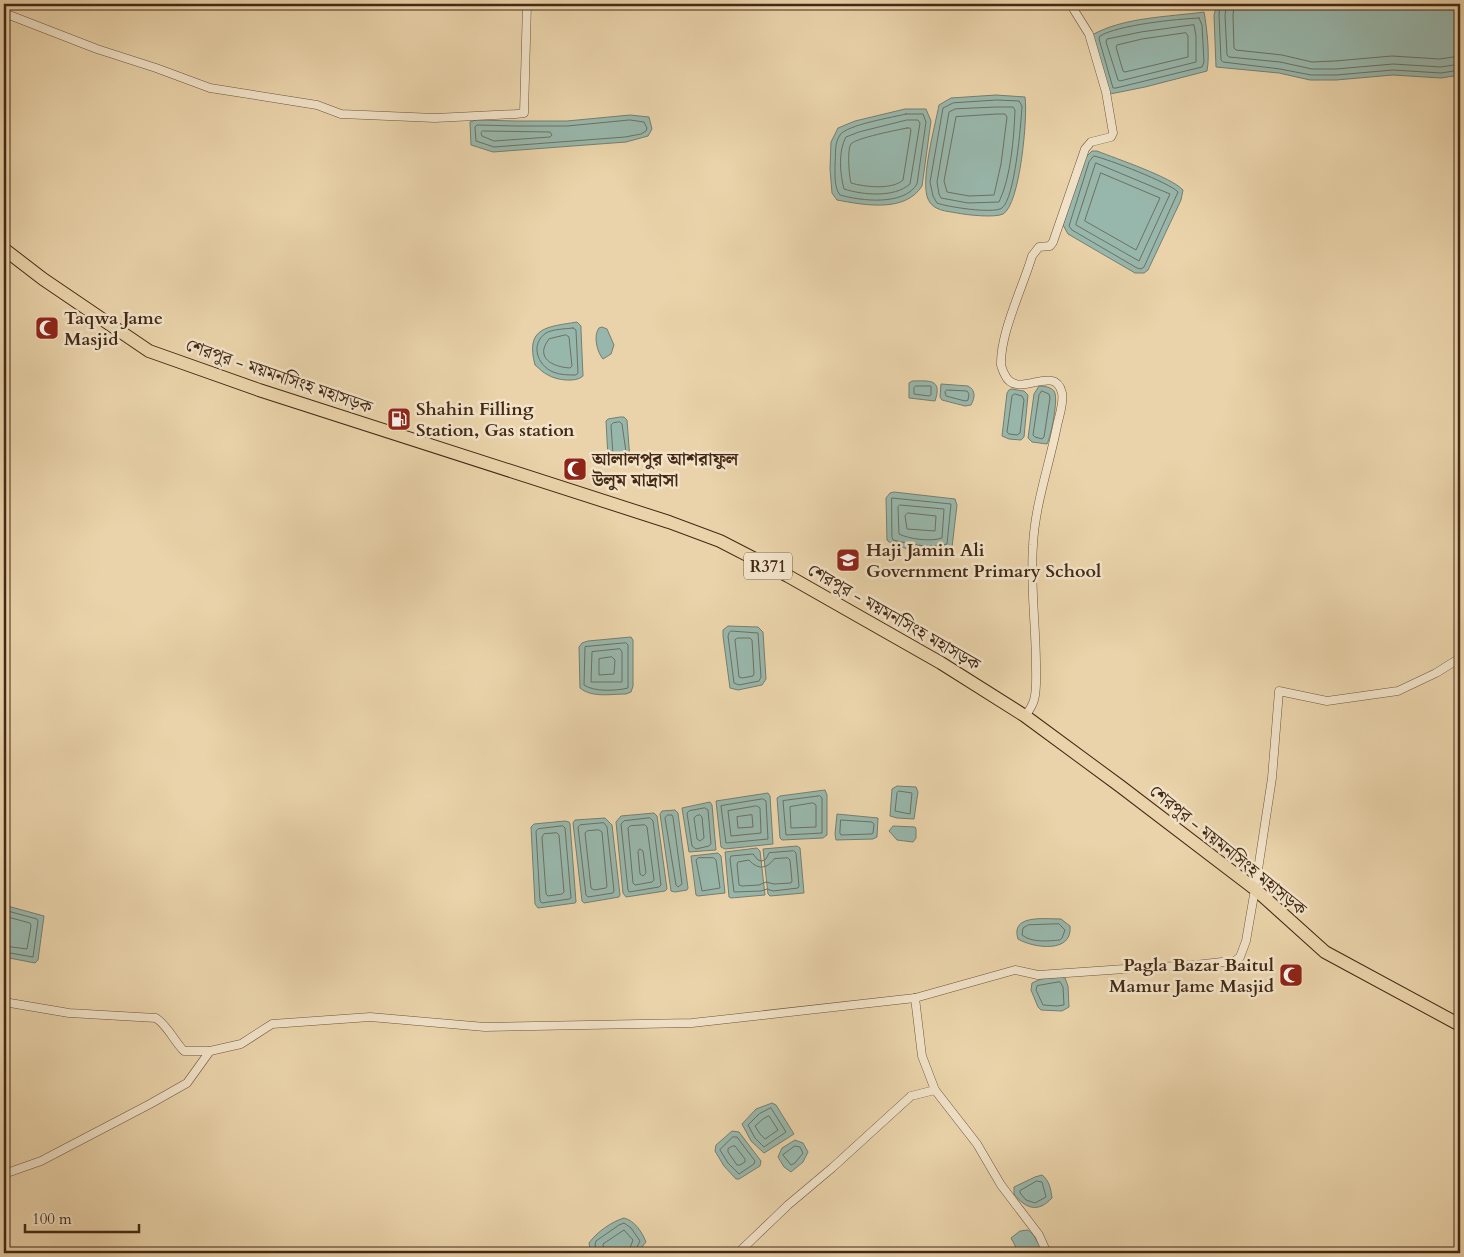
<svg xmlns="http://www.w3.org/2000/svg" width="1464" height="1257" viewBox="0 0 1464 1257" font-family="Cardo,'Noto Serif Bengali',serif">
<rect width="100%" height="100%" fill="#ead3aa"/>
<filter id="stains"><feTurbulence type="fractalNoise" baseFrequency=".004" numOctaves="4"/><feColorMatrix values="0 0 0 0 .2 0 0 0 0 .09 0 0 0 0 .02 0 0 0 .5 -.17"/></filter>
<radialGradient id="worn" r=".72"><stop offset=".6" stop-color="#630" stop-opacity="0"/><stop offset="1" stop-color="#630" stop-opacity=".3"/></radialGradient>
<g fill="#98b7ac" stroke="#767e70">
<polygon points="1217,4 1458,4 1460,17 1460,75 1441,78 1393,75 1336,80 1310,80 1279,73 1216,67 1214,15"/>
<path d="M1204,12C1207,28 1210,56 1207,71L1145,87L1110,94L1092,35C1124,17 1168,17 1204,12Z"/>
<path d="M996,95L1025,97C1028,116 1020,205 1003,214C995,218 967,215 957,213C947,211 933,211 928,199C920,181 935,126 939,105L951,98Z"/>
<path d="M905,109H926L931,121L922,186C905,213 864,205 837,200L832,193L830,169L831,142L838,128L855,121Z"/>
<polygon points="630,115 649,117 652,129 648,136 626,142 493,152 471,145 470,122 476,120 516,121 567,121"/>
<path d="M1092,151H1097C1117,159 1171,177 1183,190L1181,200L1148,270L1144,273H1135L1068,234L1063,225L1084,159Z"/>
<path d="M577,322L581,326V330L583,376C576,383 556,380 548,375C543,373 539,368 535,365C525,327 547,327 577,322Z"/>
<path d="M602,327L607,329L614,345L611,354L603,359C597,352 593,336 599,328Z"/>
<path d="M912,381C928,381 943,378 935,401L909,398V383Z"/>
<path d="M941,384L968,386C976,390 975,398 971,405L965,406L942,400L940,397Z"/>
<path d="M1039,386C1044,386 1051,387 1054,391C1059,398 1051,436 1047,444L1032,442L1028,438L1034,394Z"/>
<polygon points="1011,389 1024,391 1028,395 1024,437 1021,440 1009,439 1002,436 1007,393 1009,390"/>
<polygon points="620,417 624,417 627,420 630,460 627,463 612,462 608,458 606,421 608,419"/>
<path d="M894,492L955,499L957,505L952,547C941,555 895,550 887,540L886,498L890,493Z"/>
<polygon points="728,626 758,627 763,632 766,679 762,685 738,690 730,688 723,636 723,630"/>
<path d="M631,637L633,640V686L631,692L626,694C611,694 592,698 580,688L579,647L582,643L588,641Z"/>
<polygon points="897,786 916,787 918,792 914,819 897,818 890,816 892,789"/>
<polygon points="825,790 827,795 827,835 823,838 782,840 780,838 777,798 780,796"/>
<polygon points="768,793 770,796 773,844 725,849 721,847 716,801"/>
<polygon points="710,802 712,805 716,850 689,852 682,808"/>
<polygon points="675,810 678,813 688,888 687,890 675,892 671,891 660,814 662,811"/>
<polygon points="654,813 657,816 667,889 665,891 626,897 623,893 616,822 621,816"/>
<polygon points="837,814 878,818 877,837 873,839 836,840 835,834"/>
<polygon points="605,818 612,825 620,895 619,897 584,903 582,901 573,823 575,820"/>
<polygon points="565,821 569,822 570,824 576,902 575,903 538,908 535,904 531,827 534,824"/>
<polygon points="893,826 915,827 916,829 916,838 913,842 897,840 889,831"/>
<polygon points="797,846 800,848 804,893 770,896 768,894 763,849"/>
<polygon points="757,848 760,851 765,895 731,898 729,897 725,852"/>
<polygon points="718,853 721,856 725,893 698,896 696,895 691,856"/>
<polygon points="4,905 44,916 38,960 35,963 4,957"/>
<path d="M1061,919L1070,926C1073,954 1033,948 1018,939C1010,914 1045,919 1061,919Z"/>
<polygon points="1061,977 1065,978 1068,986 1069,1007 1062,1011 1041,1010 1038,1007 1031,990 1032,983 1041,979"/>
<polygon points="772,1103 776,1105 794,1134 764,1153 751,1141 742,1124 756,1109"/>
<polygon points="732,1131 739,1132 761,1161 760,1166 739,1179 736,1179 724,1166 715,1151 716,1145"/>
<polygon points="795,1140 803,1143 808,1152 803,1162 791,1172 784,1167 778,1157 782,1148"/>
<path d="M1042,1175C1049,1180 1051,1189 1052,1198C1038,1213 1026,1209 1014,1194V1187L1035,1177Z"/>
<path d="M624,1218C635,1221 642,1232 646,1242L637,1253H594L590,1248L589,1243C597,1232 611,1222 624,1218Z"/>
<polygon points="1028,1230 1033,1234 1044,1253 1019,1253 1011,1238 1020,1231"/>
</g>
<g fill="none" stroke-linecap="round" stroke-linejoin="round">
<g stroke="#6e7060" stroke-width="1">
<polyline points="1220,4 1219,15 1221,60 1223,62 1280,69 1311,75 1336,75 1393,70 1441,73 1460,70"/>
<polyline points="1227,4 1225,15 1227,55 1229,57 1280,62 1312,69 1336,69 1393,64 1441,67 1460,64"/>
<polyline points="1234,4 1233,16 1234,48 1236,50 1282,55 1312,62 1335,61 1392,56 1440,59 1460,56"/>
<path d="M1199,18L1202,25L1204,62L1202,67L1116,88H1113L1099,39L1100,36C1118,25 1176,19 1199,18Z"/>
<polygon points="1194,25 1196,36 1196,62 1120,81 1118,80 1106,42 1107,39 1141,32"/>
<polygon points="1186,33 1188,36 1188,57 1125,72 1123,71 1116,47 1117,45 1142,39"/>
<path d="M997,100L1019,101L1022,106C1021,124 1015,198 1002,208C994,214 947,207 937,203L933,196L930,182L943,108L953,103Z"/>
<path d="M996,107H1013L1015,110C1014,137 1011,177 999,202L968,203L941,198L939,194L937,182L949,112L955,109Z"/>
<path d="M906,114H923L926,122L917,184C904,206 861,201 840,195C834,188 835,173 835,164C836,154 834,144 840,135C846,125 894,117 906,114Z"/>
<polygon points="997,114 1005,114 1007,117 1001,164 994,195 969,196 947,192 944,181 956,117"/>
<polygon points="630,120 644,122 647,128 646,131 641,134 625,137 494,147 476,141 475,127 477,125 516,126 567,126"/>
<path d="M907,120H918L920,123L910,184C894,198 863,195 844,189C840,174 838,151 846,137L859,132Z"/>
<path d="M907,128H910L911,130L903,180C892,190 865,187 851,183C849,176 847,149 851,144C856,138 897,130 907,128Z"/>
<polygon points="483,131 550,132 552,135 550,137 494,141 482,136 481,133"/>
<path d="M1094,156C1108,159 1170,183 1178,192L1144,267L1141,269L1137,268L1072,230L1069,226L1089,162Z"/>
<polygon points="1096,163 1170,194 1139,261 1076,225"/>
<polygon points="1101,173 1160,198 1136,250 1085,221"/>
<path d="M573,328L576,330L578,373L576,375C569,375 560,375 553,372C537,365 530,344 546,333C553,329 565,329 573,328Z"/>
<path d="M566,335L569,337L572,366L570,368C553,367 534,358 549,339Z"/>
<polygon points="916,386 931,386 931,395 929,396 914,394 914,388"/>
<polygon points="947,390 967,391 969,394 968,400 965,401 946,396 945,392"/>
<polygon points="1042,391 1049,394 1050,398 1044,437 1042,439 1035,437 1033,435 1039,395"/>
<polygon points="1015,394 1022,396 1024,400 1020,433 1017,435 1009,434 1007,432 1012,396"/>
<polygon points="620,422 622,424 626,452 625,456 623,458 615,457 613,455 611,425 613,423"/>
<path d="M892,498L951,504L947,544C930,549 910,544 893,540L892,537Z"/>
<path d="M900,505L944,509L942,538C931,542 909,539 899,534L898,507Z"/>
<polygon points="908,513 936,516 935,531 907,529 905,516"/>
<polygon points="731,631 758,633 761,677 759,681 739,685 734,683 728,636 729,633"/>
<polygon points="738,638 750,638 752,640 754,674 753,676 742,678 739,677 735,640"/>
<path d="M626,643L628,645V688C616,691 594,692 584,685L585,647Z"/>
<polygon points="620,649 622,652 622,682 591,682 592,652"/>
<polygon points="612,657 615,660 614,674 599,675 599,659"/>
<polygon points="899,791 912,793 910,814 895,811 897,793"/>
<polygon points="820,796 822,798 822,833 786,835 783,801"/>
<polygon points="763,799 766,801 768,839 726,843 721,806"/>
<polygon points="813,803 816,805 816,827 791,828 790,807"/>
<polygon points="757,806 760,808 761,833 731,836 728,811"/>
<polygon points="705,808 708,810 711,844 709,846 696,849 692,846 687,813 689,811"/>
<polygon points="668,815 672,815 673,817 682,884 678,887 676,885 665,818"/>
<polygon points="700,815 702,817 704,838 700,841 697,839 694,818 696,816"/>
<polygon points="752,815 753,827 738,828 737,817"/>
<polygon points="650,818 653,821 661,885 659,887 629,892 628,890 621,824 624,821"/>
<polygon points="841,820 872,822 874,824 873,833 871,834 841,835 840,833"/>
<polygon points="604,823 607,827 614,891 613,893 588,897 586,895 578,827 580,825"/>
<polygon points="645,825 647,827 654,880 652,882 635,885 633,883 628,828 630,826"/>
<polygon points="563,826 565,828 571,898 569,899 542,903 540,901 536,831 538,829"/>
<polygon points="599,830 602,832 607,886 606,888 594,890 591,888 585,833 587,831"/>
<polygon points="557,833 559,835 564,892 562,894 548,896 546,894 542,837 544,834"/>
<polygon points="640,849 643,851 646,873 643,876 640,874 638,852"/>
<polygon points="794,851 796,853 799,886 798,888 773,891 767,889 761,891 734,892 730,859 731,856 753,854 758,860 762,861 766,859 769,853"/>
<polygon points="714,858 716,860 720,888 702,891 696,860 698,858"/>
<path d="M788,858L790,860L792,881L791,883L774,884L766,882L759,885L742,886L739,885L737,864L738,862L749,860C758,870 767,869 774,859Z"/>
<polyline points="4,910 37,919 38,921 33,957 4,952"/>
<polyline points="4,916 30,923 31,926 27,949 4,946"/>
<path d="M1059,924L1065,930L1062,938L1060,940C1048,941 1032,943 1022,935L1023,928L1028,925Z"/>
<polygon points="1060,982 1063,987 1064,1005 1057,1006 1043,1005 1036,990 1037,986"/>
<polygon points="771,1108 786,1132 764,1147 755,1138 748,1125 759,1114"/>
<polygon points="769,1116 778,1130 765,1139 760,1134 755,1126 763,1119"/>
<polygon points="733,1137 737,1137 755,1161 754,1164 739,1174 728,1163 720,1150"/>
<polygon points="733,1146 735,1146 745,1159 745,1162 740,1165 737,1165 728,1152 728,1149"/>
<polygon points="795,1146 800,1147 803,1153 795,1163 791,1165 783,1155"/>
<polygon points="1037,1181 1042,1182 1046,1197 1035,1203 1026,1200 1020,1193 1020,1191"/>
<polyline points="598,1253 595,1245 596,1241 619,1225 624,1223 631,1228 640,1241 634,1253"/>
<polyline points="604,1253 603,1244 624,1230 633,1240 628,1253"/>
</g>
<g stroke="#6d543a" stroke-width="9">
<g id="street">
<polyline points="4,13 97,49 156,68 210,88 317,105 341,114 435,118 516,114 524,113 527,4"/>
<path d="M1025,716C1029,711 1032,707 1034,700C1037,690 1036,677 1036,666C1036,626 1030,585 1033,545C1035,505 1049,466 1057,426C1059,416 1064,403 1062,393C1055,362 1017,401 1005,375C1003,372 1002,368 1001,365C1000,333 1023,287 1032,256L1039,247L1050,246L1053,242L1085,149L1091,142L1111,137L1113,133L1106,92L1089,34L1074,10L1072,4"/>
<polyline points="915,998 922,1056 935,1090 977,1144 1001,1185 1039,1235 1047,1253"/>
<path d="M4,1002L69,1013L156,1018C168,1026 174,1041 184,1051H210L241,1044L272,1024L370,1017L485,1027L692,1023L915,998L1015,970L1038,975L1139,968L1195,965L1222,962L1232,963L1240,957L1246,941L1255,889L1272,778L1279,691L1327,701L1398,691L1436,673L1460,658"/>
<polyline points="4,1174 41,1161 150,1104 187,1083 210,1051"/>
<polyline points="738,1253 788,1205 832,1168 911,1096 935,1090"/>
</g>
</g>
<g stroke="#432915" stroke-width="14">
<polyline id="primary" points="4,249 43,279 149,351 259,390 669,522 720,541 788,576 941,663 1025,716 1120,786 1255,889 1325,952 1460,1025"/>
</g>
<use href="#street" stroke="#f1e2c8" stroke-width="8"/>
<use href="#primary" stroke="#ead3aa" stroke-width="12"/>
</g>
<defs>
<g id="mosque-square" transform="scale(1.25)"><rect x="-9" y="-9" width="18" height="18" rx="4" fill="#8f2418" stroke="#f1e2c8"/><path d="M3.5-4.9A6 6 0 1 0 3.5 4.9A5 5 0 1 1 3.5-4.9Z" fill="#fff"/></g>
<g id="fuel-square" transform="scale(1.25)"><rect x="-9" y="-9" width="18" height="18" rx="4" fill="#8f2418" stroke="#f1e2c8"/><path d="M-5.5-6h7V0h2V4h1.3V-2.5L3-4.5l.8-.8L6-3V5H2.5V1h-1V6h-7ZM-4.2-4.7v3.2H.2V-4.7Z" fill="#fff"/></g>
<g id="school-square" transform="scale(1.25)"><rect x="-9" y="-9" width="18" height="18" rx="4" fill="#8f2418" stroke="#f1e2c8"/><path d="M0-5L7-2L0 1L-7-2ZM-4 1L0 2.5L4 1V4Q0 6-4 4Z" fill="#fff"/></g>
</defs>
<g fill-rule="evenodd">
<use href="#mosque-square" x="47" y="328"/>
<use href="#fuel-square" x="399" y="419"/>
<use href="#mosque-square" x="575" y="469"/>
<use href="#school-square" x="848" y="560"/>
<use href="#mosque-square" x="1291" y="975"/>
</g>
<g text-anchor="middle" stroke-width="5" stroke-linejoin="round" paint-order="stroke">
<rect fill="#f1e2c8" stroke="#77604b" stroke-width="1" x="744" y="552.5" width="48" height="27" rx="4"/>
<g font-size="16" font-weight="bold" fill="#432915">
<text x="768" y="572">R371</text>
</g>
<g font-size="18" font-weight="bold" fill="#432915" stroke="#f1e2c8" text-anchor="start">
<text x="64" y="324">Taqwa Jame<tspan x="64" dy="21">Masjid</tspan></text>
<text x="416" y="415">Shahin Filling<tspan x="416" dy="21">Station, Gas station</tspan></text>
<text x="592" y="465">আলালপুর আশরাফুল<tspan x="592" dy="21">উলুম মাদ্রাসা</tspan></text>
<text x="866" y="556">Haji Jamin Ali<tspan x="866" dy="21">Government Primary School</tspan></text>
<text x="1274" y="971" text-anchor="end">Pagla Bazar Baitul<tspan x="1274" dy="21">Mamur Jame Masjid</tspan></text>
</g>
<g font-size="18" fill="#432915" stroke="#f1e2c8">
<text transform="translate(279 376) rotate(19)" y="6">শেরপুর - ময়মনসিংহ মহাসড়ক</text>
<text transform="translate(894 617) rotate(30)" y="6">শেরপুর - ময়মনসিংহ মহাসড়ক</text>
<text transform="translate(1228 850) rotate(39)" y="6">শেরপুর - ময়মনসিংহ মহাসড়ক</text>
</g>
</g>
<rect width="1464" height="1257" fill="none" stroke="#ead3aa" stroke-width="20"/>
<rect x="5" y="5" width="1454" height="1247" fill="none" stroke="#432915" stroke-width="2.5"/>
<rect x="10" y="10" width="1444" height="1237" fill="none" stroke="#432915"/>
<path d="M25 1224v8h114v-8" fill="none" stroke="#432915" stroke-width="2.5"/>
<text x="32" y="1224" font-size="15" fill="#432915" stroke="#f1e2c8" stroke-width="4" paint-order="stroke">100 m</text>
<rect width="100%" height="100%" filter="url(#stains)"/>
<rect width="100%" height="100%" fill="url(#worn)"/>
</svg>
